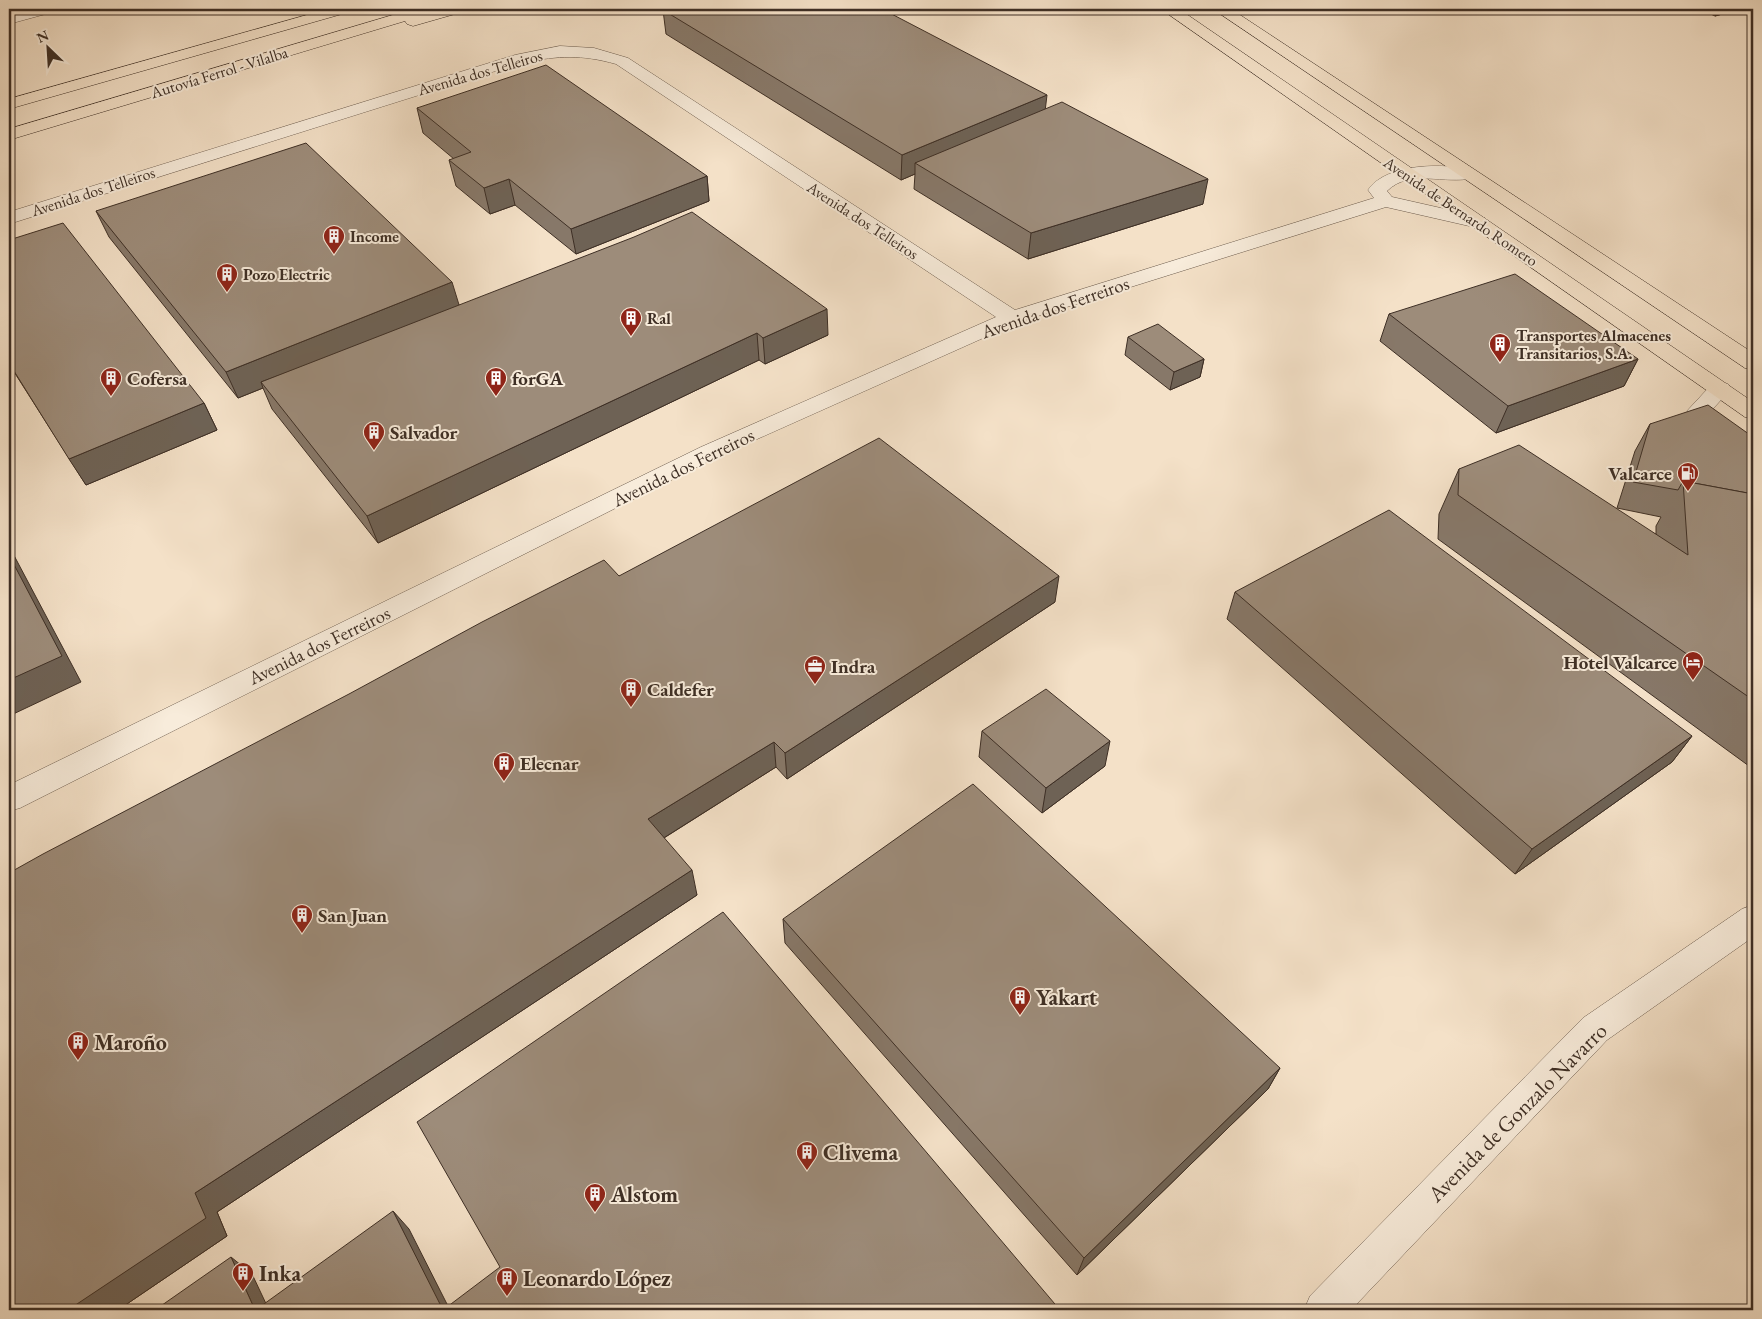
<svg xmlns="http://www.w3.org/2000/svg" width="1762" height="1319" viewBox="0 0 1762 1319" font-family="'EB Garamond',serif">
<rect width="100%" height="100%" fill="#f4e1c8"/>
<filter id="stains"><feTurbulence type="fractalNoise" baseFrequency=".004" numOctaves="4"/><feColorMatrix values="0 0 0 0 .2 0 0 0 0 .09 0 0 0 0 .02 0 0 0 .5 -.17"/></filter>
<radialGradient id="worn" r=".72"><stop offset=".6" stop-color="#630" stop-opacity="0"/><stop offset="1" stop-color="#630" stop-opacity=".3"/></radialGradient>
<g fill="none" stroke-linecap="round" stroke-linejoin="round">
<g stroke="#6c5c4e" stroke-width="1">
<g id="minor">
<polygon points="31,9 56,9 53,12 9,24 9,14"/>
<path d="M560,46L594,48L628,58L1015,310L1374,198L1368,190C1386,163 1444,163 1473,170L1475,174L1473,178C1445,185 1410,168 1387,191L1392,197L1485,218L1488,222L1485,226L1478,228L1386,207L1019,322L717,457L20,808L9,811V785L701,447L996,317L616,64C580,54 560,56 524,62L9,224V212L515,55Z"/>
<polygon points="1720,382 1728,384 1731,389 1710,412 1722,431 1753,453 1753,472 1745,470 1706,441 1687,411 1712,384"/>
<polygon points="1753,905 1753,937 1607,1040 1351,1310 1304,1310 1310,1296 1583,1018 1742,909"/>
</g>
</g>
<g stroke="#3e2f25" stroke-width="1">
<g id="highway">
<polygon points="328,9 352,9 349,12 9,109 9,99"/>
<polygon points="413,9 465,9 462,12 413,26 407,24 405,21 9,140 9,129"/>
<polygon points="1161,9 1179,9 1753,402 1753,419 1745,417"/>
<polygon points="1213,9 1231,9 1753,353 1753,370 1745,368"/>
</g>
</g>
<use href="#minor" fill="#f8ecdb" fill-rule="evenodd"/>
<use href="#highway" fill="#f4e1c8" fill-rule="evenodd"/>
</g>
<g fill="#877869" stroke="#3e2f25">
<polygon points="1700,9 1741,9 1715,16"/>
<polygon points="663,10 1045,109 1203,204 1028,259 914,189 915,174 901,180 666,34"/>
<polygon points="417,108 707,176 709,201 576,254 515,205 490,214 456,186 449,160 454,159 423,133"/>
<polygon points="96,211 459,305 828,335 765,364 759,360 378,543 272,409 263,388 238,398 109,237"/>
<polygon points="9,240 204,403 217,430 86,485 9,364"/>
<polygon points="1389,314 1638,359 1624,386 1496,433 1380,341"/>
<polygon points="1128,337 1204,359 1200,377 1170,390 1125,355"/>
<polygon points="1650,424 1753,437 1753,763 1749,766 1438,539 1439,514 1459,469 1656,534 1656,526 1661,517 1617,508 1635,451"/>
<polygon points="619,576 1055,602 787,779 776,767 664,838 697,895 217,1212 227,1236 118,1310 9,1310"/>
<polygon points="1235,592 1692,736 1672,762 1515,874 1227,619"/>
<polygon points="982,731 1105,766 1042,813 979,757"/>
<polygon points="783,919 1280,1068 1268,1089 1077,1275 785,943"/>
</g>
<g fill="#6e6255" stroke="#3e2f25">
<polygon points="1718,9 1741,9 1715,16"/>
<polygon points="1047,95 1044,120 915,163 915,174 901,180 902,155"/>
<polygon points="707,176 709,201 576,254 571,229"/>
<polygon points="509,179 515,205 490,214 484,188"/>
<polygon points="1208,179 1203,204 1028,259 1031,233"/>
<polygon points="452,282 460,308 261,382 263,388 238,398 226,372"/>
<polygon points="827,309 828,335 765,364 763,338"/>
<polygon points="757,333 759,360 378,543 367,516"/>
<polygon points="1204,359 1200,377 1170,390 1174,372"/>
<polygon points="1638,359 1624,386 1496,433 1508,406"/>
<polygon points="204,403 217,430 86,485 69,459"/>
<polygon points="9,546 81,682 9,716"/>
<polygon points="1059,576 1055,602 787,779 785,753"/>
<polygon points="1692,736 1672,762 1515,874 1532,849"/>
<polygon points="1110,741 1105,766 1042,813 1046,788"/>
<polygon points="774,742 776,767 654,844 648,819"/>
<polygon points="692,870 697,895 217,1212 227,1236 118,1310 68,1310 195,1193"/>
<polygon points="1280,1068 1268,1089 1077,1275 1084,1258"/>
<polygon points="393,1211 409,1229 450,1310 440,1310"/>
<polygon points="231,1257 252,1274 269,1310 255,1310"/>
</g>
<g fill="#9d8c7a" stroke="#3e2f25">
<polygon points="667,9 882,9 1047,95 902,155 663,10"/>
<polygon points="546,65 707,176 571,229 509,179 484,188 449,160 471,152 417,108"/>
<polygon points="1062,102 1208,179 1031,233 915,163"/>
<polygon points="306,143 452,282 226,372 96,211"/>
<polygon points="692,212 827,309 763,338 757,333 367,516 261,382 634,237"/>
<polygon points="63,223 204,403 69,459 9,363 9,240"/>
<polygon points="1515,274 1638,359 1508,406 1389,314"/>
<polygon points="1158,324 1204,359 1174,372 1128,337"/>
<polygon points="1708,405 1753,437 1753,494 1683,481 1678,490 1633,482 1650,424"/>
<polygon points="879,438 1059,576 785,753 774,742 648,819 692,870 195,1193 206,1218 68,1310 9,1310 9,873 43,854 349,694 482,622 604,560 619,576"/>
<polygon points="1519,445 1688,555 1683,481 1753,494 1753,700 1458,495 1459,469"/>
<polygon points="1389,510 1692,736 1532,849 1235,592"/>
<polygon points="9,555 62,656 9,680"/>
<polygon points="1046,689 1110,741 1046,788 982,731"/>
<polygon points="973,784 1280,1068 1084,1258 783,919"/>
<polygon points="723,912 1060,1310 443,1310 500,1267 417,1122"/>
<polygon points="393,1211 442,1308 440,1310 257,1310 257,1309"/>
<polygon points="231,1257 255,1310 155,1310"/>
</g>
<defs>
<g id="building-pin" transform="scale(1.125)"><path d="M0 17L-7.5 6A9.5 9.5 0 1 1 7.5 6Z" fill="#8f2418" stroke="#f8ecdb"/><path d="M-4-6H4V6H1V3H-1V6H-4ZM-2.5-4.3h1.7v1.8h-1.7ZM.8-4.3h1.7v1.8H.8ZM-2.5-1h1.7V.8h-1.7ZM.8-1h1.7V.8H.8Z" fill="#fff"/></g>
<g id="fuel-pin" transform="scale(1.125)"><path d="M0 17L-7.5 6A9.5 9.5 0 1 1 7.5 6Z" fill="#8f2418" stroke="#f8ecdb"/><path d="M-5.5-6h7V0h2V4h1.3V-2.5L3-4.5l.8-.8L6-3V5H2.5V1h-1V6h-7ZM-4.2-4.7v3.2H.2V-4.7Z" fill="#fff"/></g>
<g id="hotel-pin" transform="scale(1.125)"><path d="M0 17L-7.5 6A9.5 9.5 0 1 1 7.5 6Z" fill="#8f2418" stroke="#f8ecdb"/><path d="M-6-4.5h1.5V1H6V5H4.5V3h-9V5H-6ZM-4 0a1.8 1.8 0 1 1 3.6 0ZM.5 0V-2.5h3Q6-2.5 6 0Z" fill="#fff"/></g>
<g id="office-pin" transform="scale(1.125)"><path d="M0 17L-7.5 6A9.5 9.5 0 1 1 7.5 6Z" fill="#8f2418" stroke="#f8ecdb"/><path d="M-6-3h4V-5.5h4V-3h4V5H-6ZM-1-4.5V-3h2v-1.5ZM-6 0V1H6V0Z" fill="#fff"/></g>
</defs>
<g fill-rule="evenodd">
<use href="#building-pin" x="334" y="236"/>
<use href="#building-pin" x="227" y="274"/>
<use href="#building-pin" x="631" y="318"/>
<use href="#building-pin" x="1500" y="344"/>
<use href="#building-pin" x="111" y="378"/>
<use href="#building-pin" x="496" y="378"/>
<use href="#building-pin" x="374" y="432"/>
<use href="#fuel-pin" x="1688" y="473"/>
<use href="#hotel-pin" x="1693" y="662"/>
<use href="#office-pin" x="815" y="666"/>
<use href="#building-pin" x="631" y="689"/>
<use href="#building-pin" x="504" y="763"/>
<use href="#building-pin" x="302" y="915"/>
<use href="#building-pin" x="1020" y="997"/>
<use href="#building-pin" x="78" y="1042"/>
<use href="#building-pin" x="807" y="1152"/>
<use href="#building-pin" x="595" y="1194"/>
<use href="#building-pin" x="243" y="1273"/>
<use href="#building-pin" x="507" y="1278"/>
</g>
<g text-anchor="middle" stroke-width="4" stroke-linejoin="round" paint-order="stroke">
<g font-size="16" fill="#3e2f25" stroke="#f8ecdb">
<text transform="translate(219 72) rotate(-17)" y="6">Autovía Ferrol - Vilalba</text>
<text transform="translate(480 72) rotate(-16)" y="6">Avenida dos Telleiros</text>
<text transform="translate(93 191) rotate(-18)" y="6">Avenida dos Telleiros</text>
<text transform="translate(1461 211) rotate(34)" y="6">Avenida de Bernardo Romero</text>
<text transform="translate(863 220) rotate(33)" y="6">Avenida dos Telleiros</text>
</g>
<g font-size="16" font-weight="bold" fill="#3e2f25" stroke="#f8ecdb" text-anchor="start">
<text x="350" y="242">Income</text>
<text x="243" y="280">Pozo Electric</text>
<text x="647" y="324">Ral</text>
<text x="1516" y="341">Transportes Almacenes<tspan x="1516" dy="18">Transitarios, S.A.</tspan></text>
</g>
<g font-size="19" fill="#3e2f25" stroke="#f8ecdb">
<text transform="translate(1055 307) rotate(-19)" y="7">Avenida dos Ferreiros</text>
<text transform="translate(683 467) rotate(-26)" y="7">Avenida dos Ferreiros</text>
<text transform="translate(319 645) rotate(-26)" y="7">Avenida dos Ferreiros</text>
</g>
<g font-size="19" font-weight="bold" fill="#3e2f25" stroke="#f8ecdb" text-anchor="start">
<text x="127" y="385">Cofersa</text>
<text x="512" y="385">forGA</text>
<text x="390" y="439">Salvador</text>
<text x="1672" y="480" text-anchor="end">Valcarce</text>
<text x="1677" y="669" text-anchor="end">Hotel Valcarce</text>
<text x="831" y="673">Indra</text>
<text x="647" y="696">Caldefer</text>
<text x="520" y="770">Elecnar</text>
<text x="318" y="922">San Juan</text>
</g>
<g font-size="22" font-weight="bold" fill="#3e2f25" stroke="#f8ecdb" text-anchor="start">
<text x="1036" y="1005">Yakart</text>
<text x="94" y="1050">Maroño</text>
<text x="823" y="1160">Clivema</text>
<text x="611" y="1202">Alstom</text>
<text x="259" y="1281">Inka</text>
<text x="523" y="1286">Leonardo López</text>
</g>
<g font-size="22" fill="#3e2f25" stroke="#f8ecdb">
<text transform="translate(1517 1112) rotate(-45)" y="8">Avenida de Gonzalo Navarro</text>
</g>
</g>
<rect width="1762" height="1319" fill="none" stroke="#f4e1c8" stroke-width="30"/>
<rect x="10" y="10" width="1742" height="1299" fill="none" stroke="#3e2f25" stroke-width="2.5"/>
<rect x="15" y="15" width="1732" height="1289" fill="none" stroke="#3e2f25"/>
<g transform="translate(48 48) rotate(335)" stroke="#f8ecdb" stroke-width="4" paint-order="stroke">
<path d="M0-4L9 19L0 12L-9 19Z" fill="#3e2f25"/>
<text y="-8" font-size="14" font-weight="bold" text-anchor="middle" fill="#3e2f25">N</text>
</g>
<rect width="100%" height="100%" filter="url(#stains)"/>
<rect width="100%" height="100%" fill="url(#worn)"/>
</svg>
